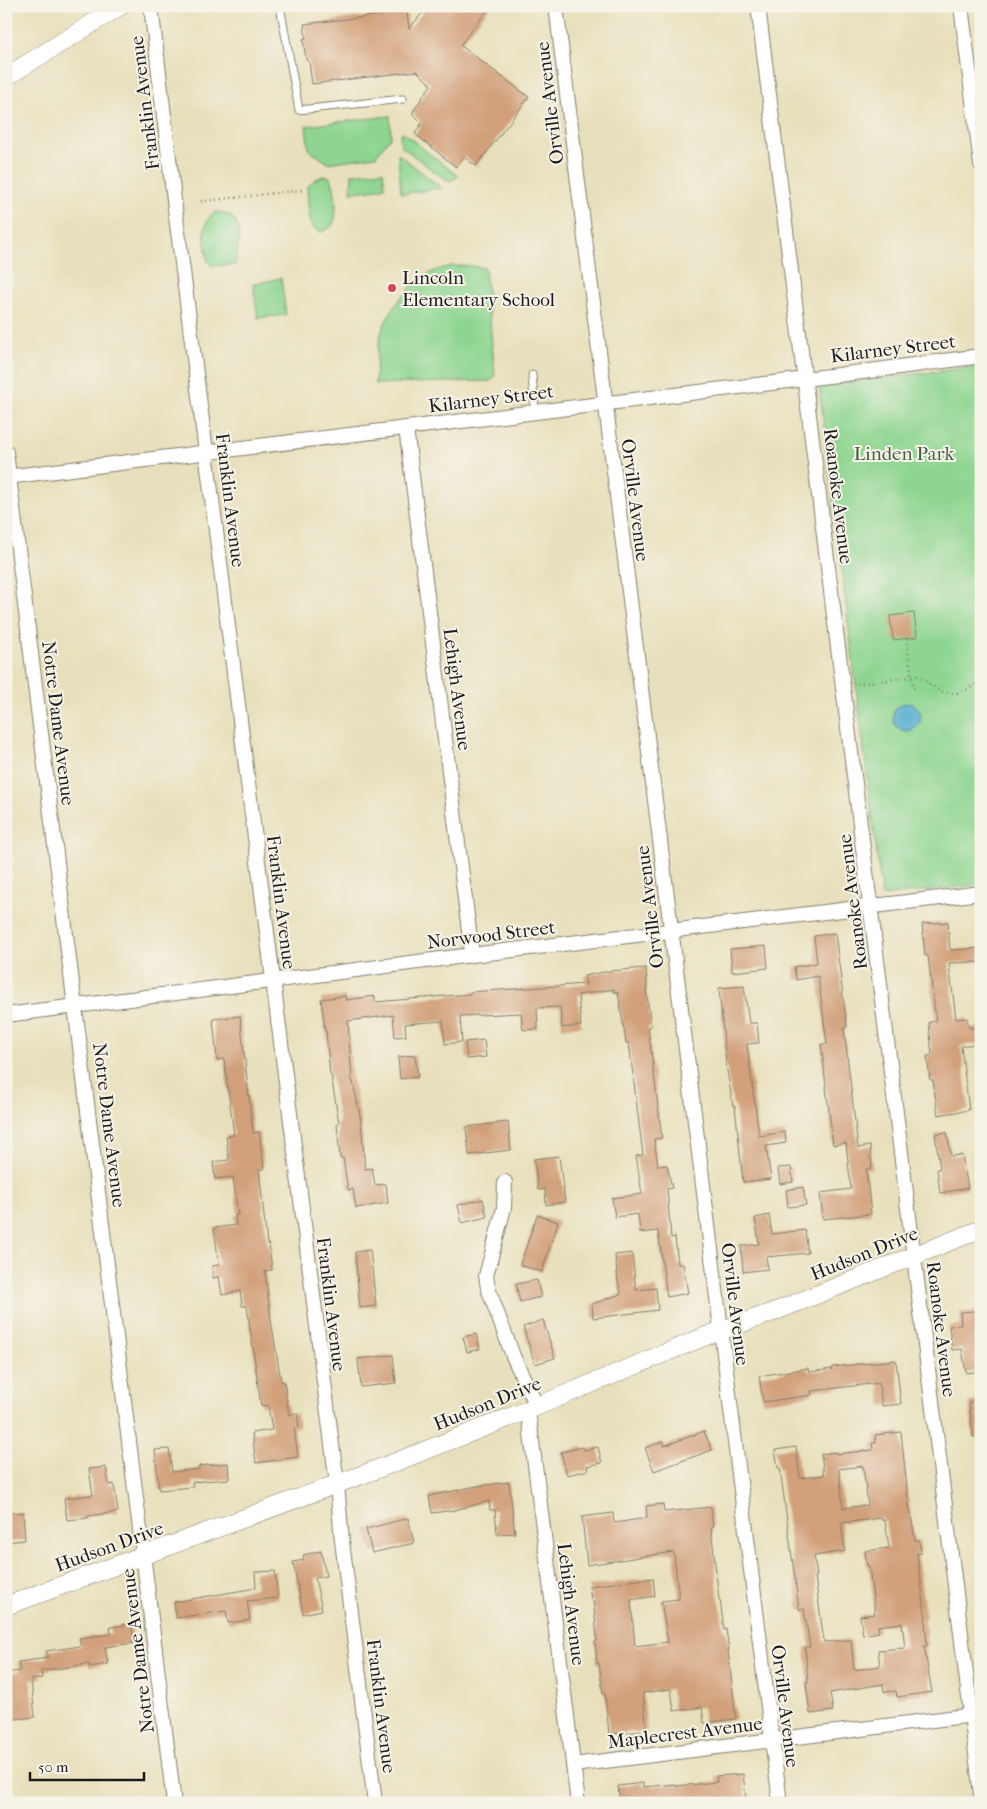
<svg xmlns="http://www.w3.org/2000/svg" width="987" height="1809" viewBox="0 0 987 1809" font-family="'IM FELL French Canon',serif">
<rect width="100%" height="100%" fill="#f7f3e8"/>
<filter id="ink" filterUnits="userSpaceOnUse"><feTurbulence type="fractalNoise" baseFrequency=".02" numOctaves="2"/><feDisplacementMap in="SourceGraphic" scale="10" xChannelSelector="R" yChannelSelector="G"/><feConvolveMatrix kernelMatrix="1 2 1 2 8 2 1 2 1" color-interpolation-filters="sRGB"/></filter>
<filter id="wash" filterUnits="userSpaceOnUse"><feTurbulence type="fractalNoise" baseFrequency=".0096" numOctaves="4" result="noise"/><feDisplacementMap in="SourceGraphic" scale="20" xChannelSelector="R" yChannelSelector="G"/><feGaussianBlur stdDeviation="1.12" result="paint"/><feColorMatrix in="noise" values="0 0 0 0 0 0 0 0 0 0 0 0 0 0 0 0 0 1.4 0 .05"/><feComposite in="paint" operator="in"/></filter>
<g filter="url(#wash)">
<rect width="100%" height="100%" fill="#e8e0bc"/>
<g fill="#8dd590" stroke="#547856">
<polygon points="390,116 391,136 376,156 328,163 309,150 306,126"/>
<polygon points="402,132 458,176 451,181 443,178 401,146 400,135"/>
<polygon points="398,154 442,188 401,194"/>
<polygon points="383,171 385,187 379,189 351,192 352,174"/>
<path d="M323,176L330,177C336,187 339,216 332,226C329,229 325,230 321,232L312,227L309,216L307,187L314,180Z"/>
<path d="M215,212C247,212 239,243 235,265L212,266L208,262C206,243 198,225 215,212Z"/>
<path d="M451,266H473L485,268L495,376L491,381L375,384C376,367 377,350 381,334C388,310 410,283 432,272C438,269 445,268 451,266Z"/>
<polygon points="281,278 286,315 258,318 253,284"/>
<polygon points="981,366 981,884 882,896 819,386"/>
</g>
<circle fill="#55afd2" stroke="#386677" cx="907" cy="717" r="14"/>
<g id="blocks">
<g fill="#d2a07a" fill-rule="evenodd">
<polygon points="428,6 491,6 460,45 529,97 476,166 464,157 456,167 415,134 422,123 412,113 431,85 417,71 312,84 309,61 306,60 303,39 306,38 304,24 407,12 409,29"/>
<polygon points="914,613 917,637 893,640 890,616"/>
<polygon points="948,922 950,950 981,948 981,962 949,963 956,1019 967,1018 969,1028 981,1027 981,1043 961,1046 969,1110 938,1115 933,1080 930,1080 927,1056 932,1055 929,1022 936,1021 928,956 925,956 922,924"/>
<polygon points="835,933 847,1027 844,1028 858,1148 870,1146 872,1168 866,1169 871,1214 823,1219 820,1193 851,1189 846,1143 833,1145 821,1044 827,1044 818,976 796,980 794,967 817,963 814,936"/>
<polygon points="766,946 768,968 732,972 730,949"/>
<polygon points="646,968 647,989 646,989 651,1026 648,1027 662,1138 654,1139 658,1166 667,1165 672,1188 667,1189 671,1238 675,1237 678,1264 683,1264 688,1293 667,1297 658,1231 640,1233 638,1214 615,1217 612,1198 642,1194 636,1156 643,1155 629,1043 626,1043 618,992 614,992 614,989 578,995 581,1026 562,1028 560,1007 537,1008 538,1029 523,1030 521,1013 460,1016 462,1042 445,1044 443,1021 405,1024 406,1036 395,1037 393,1015 348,1021 352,1081 353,1082 361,1121 365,1169 372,1168 375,1185 386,1184 388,1203 356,1208 353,1189 348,1190 343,1158 340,1158 337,1124 339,1123 331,1075 330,1075 326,1031 325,1031 321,999 345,996 346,1000 375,996 375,1002 470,994 470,992 586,984 584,976 609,971"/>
<polygon points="744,986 749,1023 757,1023 759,1043 747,1044 759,1136 785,1132 786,1143 766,1146 771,1179 743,1182 735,1106 733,1106 726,1064 719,988"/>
<polygon points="240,1016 253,1133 259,1132 264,1169 259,1169 267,1244 269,1244 272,1270 265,1271 271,1320 281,1381 284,1381 289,1415 297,1413 299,1427 294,1428 298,1457 256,1463 252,1433 272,1430 268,1405 261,1406 247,1306 242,1306 240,1291 222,1295 219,1277 213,1278 212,1266 219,1265 214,1228 236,1225 235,1215 238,1215 233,1177 215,1179 213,1162 229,1160 226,1136 234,1135 224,1059 217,1060 213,1019"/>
<polygon points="484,1040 486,1057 467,1059 465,1042"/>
<polygon points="415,1055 418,1077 400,1079 398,1057"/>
<polygon points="508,1122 511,1150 469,1155 466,1127"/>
<polygon points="947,1132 951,1156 962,1155 968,1188 940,1193 937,1169 940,1168 935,1134"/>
<polygon points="559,1156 565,1202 546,1205 545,1189 538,1190 534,1159"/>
<polygon points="791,1167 793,1182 780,1184 778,1168"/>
<polygon points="803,1187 806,1205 788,1207 786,1190"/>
<polygon points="483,1199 487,1217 462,1223 458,1205"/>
<polygon points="537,1215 558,1222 542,1272 520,1265"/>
<polygon points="769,1215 772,1234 805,1230 808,1253 766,1257 768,1269 743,1272 741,1246 759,1244 755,1218"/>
<polygon points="370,1250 376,1306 360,1308 355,1252"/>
<polygon points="632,1253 636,1290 656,1288 658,1310 593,1318 592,1304 621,1294 618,1282 615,1255"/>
<polygon points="537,1280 541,1297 520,1302 516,1284"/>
<polygon points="975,1311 979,1353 981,1352 981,1371 966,1373 962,1349 952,1350 949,1326 961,1325 960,1312"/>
<polygon points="543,1320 555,1358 535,1364 523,1327"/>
<polygon points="476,1334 480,1349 467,1352 463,1337"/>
<polygon points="393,1355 396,1383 361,1387 358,1359"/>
<polygon points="896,1360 901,1404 882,1406 879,1383 811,1391 812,1395 763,1402 759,1376 808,1368 809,1372 832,1369 832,1367"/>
<polygon points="981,1401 981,1436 973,1437 969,1402"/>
<polygon points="704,1431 712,1450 654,1471 645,1448 664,1441 664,1446"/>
<path d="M901,1432L908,1498L915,1540H919L921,1553H917L926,1620H925L927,1646H924L932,1692L897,1697L896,1691L884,1692L883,1684L830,1693L833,1711L810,1714L806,1682H808L805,1647H810L804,1609H799L780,1468H778L775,1450L796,1447L800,1478L824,1475L821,1454L836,1452V1454L873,1450L872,1443H876L875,1435ZM863,1466L868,1505L843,1508L839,1469ZM882,1518V1521L885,1520L889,1548L865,1551L867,1566H869L875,1614L860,1616L863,1635L879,1632L878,1626L902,1623L905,1648L878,1650L880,1666L854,1670L851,1640L824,1642L815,1576H817L814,1556L845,1551L841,1523Z"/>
<polygon points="583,1447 584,1450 598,1447 602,1463 587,1466 588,1470 567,1475 561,1452"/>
<polygon points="169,1449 172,1472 199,1469 199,1466 228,1463 229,1479 192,1482 193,1487 159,1490 155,1450"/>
<polygon points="106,1467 109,1485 114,1484 118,1512 88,1516 88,1518 67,1520 64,1498 93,1495 89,1469"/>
<polygon points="509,1482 515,1533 497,1534 495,1510 490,1510 489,1501 455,1510 432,1513 429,1496 477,1486"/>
<polygon points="663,1504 664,1512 711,1507 713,1527 711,1527 719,1600 720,1600 724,1630 726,1629 729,1650 728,1650 736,1719 704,1723 702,1707 674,1711 671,1689 643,1693 647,1731 609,1734 605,1694 603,1694 599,1663 597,1664 595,1641 597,1641 596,1627 593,1600 591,1600 589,1586 653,1578 655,1596 631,1600 635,1646 668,1642 661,1601 679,1599 674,1555 673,1552 587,1565 582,1517 613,1513 614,1523 647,1518 646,1506"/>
<polygon points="23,1512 25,1540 6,1542 6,1513"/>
<polygon points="408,1518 414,1543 372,1553 366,1529"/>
<polygon points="321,1551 326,1576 315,1578 322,1610 303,1614 293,1562 304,1560 303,1555"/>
<polygon points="275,1571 278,1598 247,1601 250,1620 228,1623 226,1611 176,1618 174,1602 256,1588 255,1572"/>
<polygon points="131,1624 134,1643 105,1647 108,1664 89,1667 89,1664 41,1671 42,1678 31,1680 35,1717 6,1720 6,1673 20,1671 18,1662 48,1658 46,1651 81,1646 79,1638 111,1634 110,1627"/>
<polygon points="743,1774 746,1799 719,1801 718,1797 660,1803 620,1803 618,1786 643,1783 643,1787 676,1784 676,1786 717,1782 716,1776"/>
</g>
</g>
</g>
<g filter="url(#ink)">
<use href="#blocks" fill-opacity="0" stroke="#827e6c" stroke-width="1"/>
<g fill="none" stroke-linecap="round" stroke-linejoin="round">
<g stroke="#827e6c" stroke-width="9">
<g id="service">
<polyline points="280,6 299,110 403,99"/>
<polyline points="532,375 535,412"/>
</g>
</g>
<g stroke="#827e6c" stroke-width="16">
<g id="minor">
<polyline points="151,6 174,200 337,1484 342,1541 375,1803"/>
<polyline points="556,6 780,1803"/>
<polyline points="758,6 981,1794"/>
<polyline points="961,6 981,164"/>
<polyline points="406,428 472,955"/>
<polyline points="6,452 174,1803"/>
<polyline points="6,477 862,372 981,356"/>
<polyline points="6,1015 472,955 981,893"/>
<polyline points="505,1182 504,1208 486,1276 488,1288 513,1356 537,1407"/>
<polyline points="528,1410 578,1803"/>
<polyline points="573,1765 981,1714"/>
</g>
</g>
<g stroke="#827e6c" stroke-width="19">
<g id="tertiary">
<polyline points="6,77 120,6"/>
<polyline points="6,1606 383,1467 528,1410 706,1336 776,1311 981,1229"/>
</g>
</g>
<g stroke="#827e6c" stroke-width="2.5" stroke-dasharray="1 4" stroke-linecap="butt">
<polyline points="196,202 302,190"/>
<polyline points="906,638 914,691"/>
<path d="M857,684L917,676C925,679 930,685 937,689C951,698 971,691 981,679"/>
</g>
<use href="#service" stroke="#fff" stroke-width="7"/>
<use href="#minor" stroke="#fff" stroke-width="14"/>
<use href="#tertiary" stroke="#fff" stroke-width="18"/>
</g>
</g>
<circle fill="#d1495b" stroke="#f7f3e8" stroke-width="2" cx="392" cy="288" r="5"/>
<g text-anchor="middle" stroke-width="4" stroke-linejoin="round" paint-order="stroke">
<g font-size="19" fill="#1c1c1c" stroke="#f7f3e8">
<text transform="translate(144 103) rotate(-97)" y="7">Franklin Avenue</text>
<text transform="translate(549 103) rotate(-97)" y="7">Orville Avenue</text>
<text transform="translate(893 348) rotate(-7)" y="7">Kilarney Street</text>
<text transform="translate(491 398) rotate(-7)" y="7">Kilarney Street</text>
<text transform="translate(839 496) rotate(83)" y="7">Roanoke Avenue</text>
<text transform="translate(231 500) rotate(83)" y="7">Franklin Avenue</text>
<text transform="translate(636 500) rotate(83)" y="7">Orville Avenue</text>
<text transform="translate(458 689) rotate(83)" y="7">Lehigh Avenue</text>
<text transform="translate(59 723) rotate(83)" y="7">Notre Dame Avenue</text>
<text transform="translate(282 902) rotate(83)" y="7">Franklin Avenue</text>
<text transform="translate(852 902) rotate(-97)" y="7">Roanoke Avenue</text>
<text transform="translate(649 907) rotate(-97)" y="7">Orville Avenue</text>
<text transform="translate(491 934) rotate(-7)" y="7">Norwood Street</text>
<text transform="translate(110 1125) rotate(83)" y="7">Notre Dame Avenue</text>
<text transform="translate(864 1253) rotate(-22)" y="7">Hudson Drive</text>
<text transform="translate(332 1304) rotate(83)" y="7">Franklin Avenue</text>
<text transform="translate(736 1304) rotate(83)" y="7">Orville Avenue</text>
<text transform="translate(942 1329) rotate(83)" y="7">Roanoke Avenue</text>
<text transform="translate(487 1403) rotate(-22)" y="7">Hudson Drive</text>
<text transform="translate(109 1546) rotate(-20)" y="7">Hudson Drive</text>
<text transform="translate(572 1604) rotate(83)" y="7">Lehigh Avenue</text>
<text transform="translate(137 1651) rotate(-97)" y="7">Notre Dame Avenue</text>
<text transform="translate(382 1706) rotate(83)" y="7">Franklin Avenue</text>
<text transform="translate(786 1706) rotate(83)" y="7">Orville Avenue</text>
<text transform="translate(685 1732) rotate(-7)" y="7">Maplecrest Avenue</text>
</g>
<g font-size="19" fill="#1c1c1c" stroke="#f7f3e8" text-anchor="start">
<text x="402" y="284">Lincoln<tspan x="402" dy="22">Elementary School</tspan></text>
</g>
<g font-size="19" fill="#445d45" stroke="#f7f3e8">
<text x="904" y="460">Linden Park</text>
</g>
</g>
<rect width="987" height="1809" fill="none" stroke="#f7f3e8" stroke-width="25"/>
<path d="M30 1772v8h114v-8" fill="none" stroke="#1c1c1c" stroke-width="2.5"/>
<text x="38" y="1772" font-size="15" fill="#1c1c1c" stroke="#f7f3e8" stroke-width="4" paint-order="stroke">50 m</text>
</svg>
